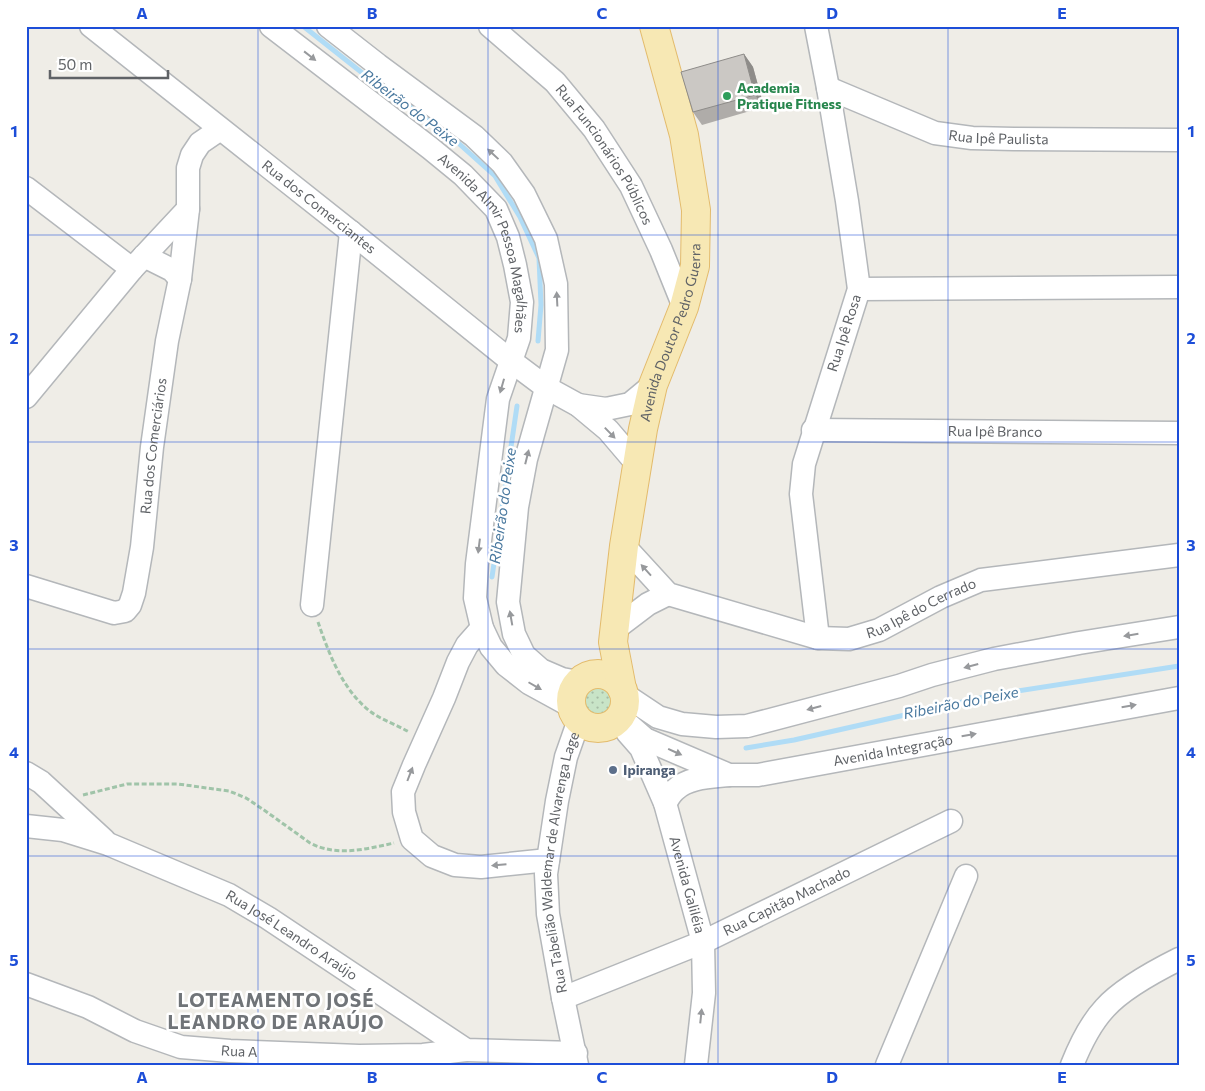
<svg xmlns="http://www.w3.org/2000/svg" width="1205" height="1091" viewBox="0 0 1205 1091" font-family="Commissioner,sans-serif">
<defs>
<pattern id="green-dots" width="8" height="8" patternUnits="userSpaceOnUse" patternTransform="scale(1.25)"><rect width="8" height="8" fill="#c8e4c7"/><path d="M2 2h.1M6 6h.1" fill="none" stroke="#a6bca5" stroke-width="1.8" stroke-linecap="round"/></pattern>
</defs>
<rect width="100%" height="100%" fill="#efede7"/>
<circle fill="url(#green-dots)" cx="598" cy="703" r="21"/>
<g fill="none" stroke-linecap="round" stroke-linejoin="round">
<g stroke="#b0dcf6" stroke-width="5">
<polyline points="303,26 375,83 436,123 495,176 520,217 539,258 541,305 538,341"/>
<polyline points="492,577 517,406"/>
<polyline points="746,748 794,740 998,694 1179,666"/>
</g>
<g stroke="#b4b7ba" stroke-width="25">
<g id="minor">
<path id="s1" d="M91,26L351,232L511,361L547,388L578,405L608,430L637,464"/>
<path id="s2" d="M271,26L430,148L463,175L496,209L508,237L515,265L522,302L519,338L498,399L477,564L475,598L482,628L491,647L506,665L529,683L571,706"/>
<polyline points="328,26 378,65 474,136 502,163 524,194 546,239 556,284 557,350 526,459 517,507 508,602 514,634 524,655 541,670 562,679 578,682"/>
<path id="s3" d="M490,26L555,82L594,129L631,186L661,250L684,307"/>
<polyline points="816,26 828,88 847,201 859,289 804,464 801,494 818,638"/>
<path id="s4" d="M828,88L935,133L972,138L1014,139L1179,140"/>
<polyline points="26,188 132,269"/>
<polyline points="144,256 172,270 180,279"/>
<polyline points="859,289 1179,287"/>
<polyline points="26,397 132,269 188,209"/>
<polyline points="578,405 606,409 630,404 653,385"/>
<path id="s5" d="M813,430L1179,433"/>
<path id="s6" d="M624,546L668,594L818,638L849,639L879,630L941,597L981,580L1179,555"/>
<path id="s7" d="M26,586L114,613L125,611L130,605L134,593L142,547L152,447L167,341L180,279L188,209V168L192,155L200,143L219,130"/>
<polyline points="312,605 351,232"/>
<polyline points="482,628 467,645 458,662 444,698 414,765 403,792 404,812 412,839 432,856 455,865 481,867 548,860"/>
<polyline points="615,629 648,604 668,594"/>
<polyline points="625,695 658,717 682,724 716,727 747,726 899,686 932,675 994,659 1079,643 1179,627"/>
<path id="s8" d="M620,717L645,739L729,775H758L1179,698"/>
<path id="s9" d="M627,732L641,748L665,803L703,942L704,993L696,1065"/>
<polyline points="26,773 41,782 104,840"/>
<path d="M665,803C668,799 671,793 675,790C688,777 711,777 729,775"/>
<path id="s10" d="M26,826L63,830L108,844L229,895L268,918L466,1050L576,1053"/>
<path id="s11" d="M26,984L88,1007L135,1031L181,1047L230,1051L359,1056L423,1055L466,1050"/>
<path id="s12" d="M563,998L703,942L951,821"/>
<path id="s13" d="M577,1065L563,998L548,914L546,874L557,801L566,757L579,720"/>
<polyline points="887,1065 966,876"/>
<path d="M1072,1065C1080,1045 1090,1024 1105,1008C1121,990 1157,970 1179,959"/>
</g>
</g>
<g stroke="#e3bb6c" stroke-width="30">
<g id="major">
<circle cx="598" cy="701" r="27"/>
<path id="s14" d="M622,689L613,642L624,546L643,429L653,385L684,307L695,266L696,210L684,135L654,26"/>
</g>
</g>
<g stroke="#a0c4a9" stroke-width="3" stroke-dasharray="5 2.5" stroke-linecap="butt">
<path d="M318,622C329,654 343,691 371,712C382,720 397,725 409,732"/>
<path d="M83,795L127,784H178L229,791L246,798L264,810L310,843C337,857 366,849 394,843"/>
</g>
<use href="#minor" stroke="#fff" stroke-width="22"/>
<use href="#major" stroke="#f7e8b4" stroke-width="28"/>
</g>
<polygon fill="#afaca9" points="744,54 753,67 764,107 702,125 693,112"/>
<polygon fill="#8e8c89" points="744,54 753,67 764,107 755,95"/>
<polygon fill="#cbc8c4" stroke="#8e8c89" points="744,54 755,95 693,112 681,72"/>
<defs><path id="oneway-solid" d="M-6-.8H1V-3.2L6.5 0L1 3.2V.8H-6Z" transform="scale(1.25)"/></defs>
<g fill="#97999c">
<use href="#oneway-solid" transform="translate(310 56) rotate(38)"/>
<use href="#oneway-solid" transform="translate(493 154) rotate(-137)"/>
<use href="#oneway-solid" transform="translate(557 299) rotate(-93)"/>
<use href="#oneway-solid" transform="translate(502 386) rotate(106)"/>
<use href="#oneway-solid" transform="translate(610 433) rotate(46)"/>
<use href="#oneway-solid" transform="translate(527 457) rotate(-76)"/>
<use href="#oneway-solid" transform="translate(479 546) rotate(97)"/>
<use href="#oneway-solid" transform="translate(646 570) rotate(-132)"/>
<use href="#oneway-solid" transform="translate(511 618) rotate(-100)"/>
<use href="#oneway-solid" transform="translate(1131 635) rotate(171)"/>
<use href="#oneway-solid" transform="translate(971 666) rotate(165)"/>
<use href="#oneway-solid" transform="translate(535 686) rotate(30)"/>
<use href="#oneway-solid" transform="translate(1129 706) rotate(-10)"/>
<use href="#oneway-solid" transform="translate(814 708) rotate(165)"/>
<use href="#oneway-solid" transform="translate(969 735) rotate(-10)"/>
<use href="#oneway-solid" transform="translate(675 752) rotate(24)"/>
<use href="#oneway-solid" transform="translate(410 774) rotate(-69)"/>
<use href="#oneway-solid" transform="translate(499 865) rotate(175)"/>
<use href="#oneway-solid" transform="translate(701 1016) rotate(-84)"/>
</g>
<path fill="none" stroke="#1d4ed8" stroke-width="1" stroke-opacity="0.55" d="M258,26V1065M488,26V1065M718,26V1065M948,26V1065M26,235H1179M26,442H1179M26,649H1179M26,856H1179"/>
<circle fill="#2e9e5b" stroke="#fff" stroke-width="2" cx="727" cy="96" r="5"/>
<circle fill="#5c6f8a" stroke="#fff" stroke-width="2" cx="613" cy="770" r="5"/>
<g text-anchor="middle" stroke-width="5" stroke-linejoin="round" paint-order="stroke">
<g font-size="14" font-weight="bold" fill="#27864d" stroke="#fff" text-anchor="start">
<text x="737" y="93">Academia<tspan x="737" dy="16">Pratique Fitness</tspan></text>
</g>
<g font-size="14" fill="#5f6266" stroke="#fff">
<text dy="5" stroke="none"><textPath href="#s4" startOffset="180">Rua Ipê Paulista</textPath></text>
<text dy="5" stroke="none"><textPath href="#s3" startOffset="174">Rua Funcionários Públicos</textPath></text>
<text dy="5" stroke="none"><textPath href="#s1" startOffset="291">Rua dos Comerciantes</textPath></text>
<text dy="5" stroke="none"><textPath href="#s2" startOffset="316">Avenida Almir Pessoa Magalhães</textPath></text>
<text dy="5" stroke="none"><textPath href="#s14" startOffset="364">Avenida Doutor Pedro Guerra</textPath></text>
<text transform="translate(844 333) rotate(-72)" y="5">Rua Ipê Rosa</text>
<text dy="5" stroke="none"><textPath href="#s5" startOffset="182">Rua Ipê Branco</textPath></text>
<text dy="5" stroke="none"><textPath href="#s7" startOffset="272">Rua dos Comerciários</textPath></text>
<text dy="5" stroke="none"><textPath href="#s6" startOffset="331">Rua Ipê do Cerrado</textPath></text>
<text dy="5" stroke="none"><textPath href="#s8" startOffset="291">Avenida Integração</textPath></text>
<text dy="5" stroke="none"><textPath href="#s13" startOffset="206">Rua Tabelião Waldemar de Alvarenga Lage</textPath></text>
<text dy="5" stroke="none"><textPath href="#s9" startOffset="166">Avenida Galiléia</textPath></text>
<text dy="5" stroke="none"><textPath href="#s12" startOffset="244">Rua Capitão Machado</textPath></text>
<text dy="5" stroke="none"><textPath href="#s10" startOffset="290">Rua José Leandro Araújo</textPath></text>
<text dy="5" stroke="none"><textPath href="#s11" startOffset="226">Rua A</textPath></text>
</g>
<g font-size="14" font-weight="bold" fill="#4e5e75" stroke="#fff" text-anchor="start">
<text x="623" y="775">Ipiranga</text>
</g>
<g font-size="15" font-style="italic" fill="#4a799f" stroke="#fff">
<text transform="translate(410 108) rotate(37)" y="5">Ribeirão do Peixe</text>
<text transform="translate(503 506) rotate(-82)" y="5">Ribeirão do Peixe</text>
<text transform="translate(961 703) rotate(-11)" y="5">Ribeirão do Peixe</text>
</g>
<g font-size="19" font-weight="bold" letter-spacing="1" fill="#707478" stroke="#fff">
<text x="276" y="1007">LOTEAMENTO JOSÉ<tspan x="276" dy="22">LEANDRO DE ARAÚJO</tspan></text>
</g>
</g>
<rect width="1205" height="1091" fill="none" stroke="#ffffff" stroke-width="55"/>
<path d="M50 70v8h118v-8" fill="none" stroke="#5f6266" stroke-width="2.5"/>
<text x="58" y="70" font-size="15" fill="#5f6266" stroke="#ffffff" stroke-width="4" paint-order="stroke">50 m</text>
<rect x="28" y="28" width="1150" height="1036" fill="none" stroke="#1d4ed8" stroke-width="2"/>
<g font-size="16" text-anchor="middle" font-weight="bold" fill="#1d4ed8">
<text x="142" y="19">A</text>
<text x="372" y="19">B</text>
<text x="602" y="19">C</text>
<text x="832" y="19">D</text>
<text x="1062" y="19">E</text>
<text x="14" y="137">1</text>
<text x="1191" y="137">1</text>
<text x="14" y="344">2</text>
<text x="1191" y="344">2</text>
<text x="14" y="551">3</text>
<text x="1191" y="551">3</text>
<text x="14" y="758">4</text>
<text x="1191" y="758">4</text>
<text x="14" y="966">5</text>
<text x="1191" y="966">5</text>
<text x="142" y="1083">A</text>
<text x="372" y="1083">B</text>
<text x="602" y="1083">C</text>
<text x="832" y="1083">D</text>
<text x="1062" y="1083">E</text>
</g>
</svg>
